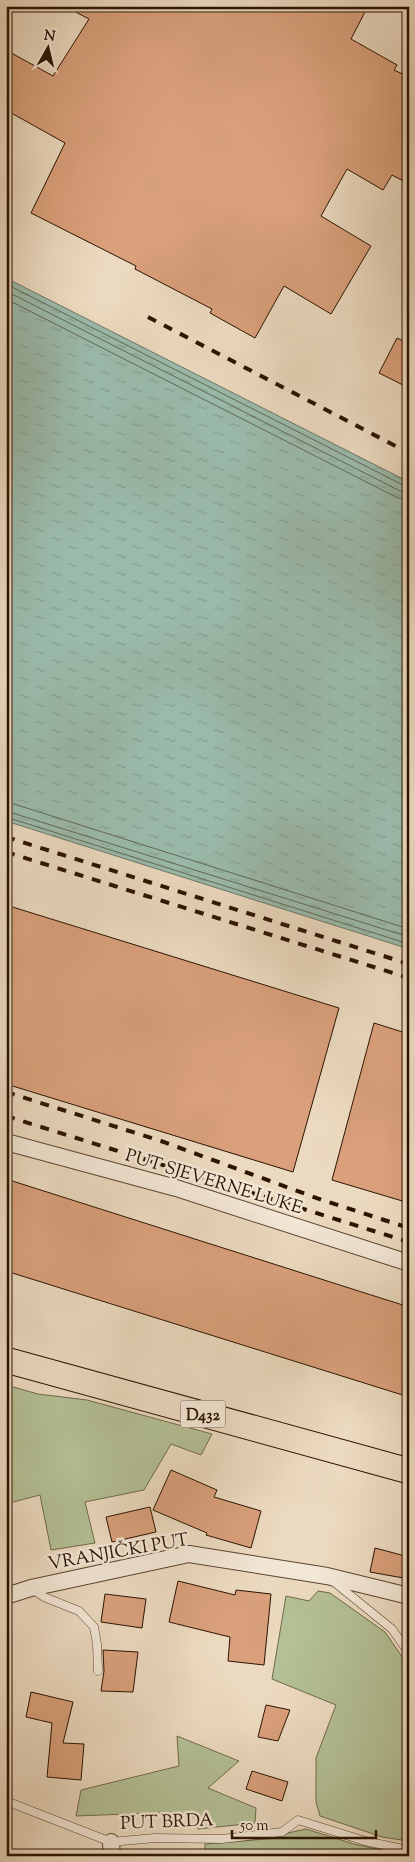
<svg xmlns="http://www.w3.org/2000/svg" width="415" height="1862" viewBox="0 0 415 1862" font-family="'Sorts Mill Goudy',serif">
<defs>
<pattern id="water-ripples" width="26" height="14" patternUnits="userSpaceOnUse" patternTransform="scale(1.25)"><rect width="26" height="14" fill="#9abbac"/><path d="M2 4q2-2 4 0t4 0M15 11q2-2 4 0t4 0" fill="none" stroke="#85a092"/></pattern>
</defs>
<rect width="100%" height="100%" fill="#ecdac0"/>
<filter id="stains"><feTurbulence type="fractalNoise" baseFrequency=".004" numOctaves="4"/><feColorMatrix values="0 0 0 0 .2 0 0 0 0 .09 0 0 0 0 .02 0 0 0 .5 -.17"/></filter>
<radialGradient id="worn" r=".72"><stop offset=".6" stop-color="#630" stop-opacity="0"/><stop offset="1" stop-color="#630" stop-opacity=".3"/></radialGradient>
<g fill="#b4c095" stroke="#706a4b">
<polygon points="6,1385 38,1394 87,1400 212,1434 201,1455 171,1444 144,1490 85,1502 95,1543 51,1550 40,1495 6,1504"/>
<polygon points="318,1591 330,1593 385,1632 409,1667 408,1841 382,1837 320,1816 316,1802 316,1758 336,1705 272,1679 286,1596 309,1601"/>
<polygon points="177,1736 239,1761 208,1788 256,1808 255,1823 198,1829 197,1818 178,1812 76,1816 81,1790 179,1766"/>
<polygon points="306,1829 354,1844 409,1856 205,1856 205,1844 279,1838 288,1833"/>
</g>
<polygon fill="url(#water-ripples)" stroke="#6e7868" points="6,278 409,482 409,949 6,821"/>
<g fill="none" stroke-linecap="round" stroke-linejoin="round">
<g stroke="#626756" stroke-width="1">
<polyline points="6,284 405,486 409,487"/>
<polyline points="6,291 402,492 409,493"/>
<polyline points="6,299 398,498 409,500"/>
<polyline points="6,803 14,804 409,929"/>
<polyline points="6,811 409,937"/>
<polyline points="6,817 409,944"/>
</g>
</g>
<g fill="#d9a07b" stroke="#2b1301">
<polygon points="64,6 368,6 351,39 397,65 394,70 409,77 409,184 392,175 383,190 347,169 321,216 371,246 331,314 284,286 255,338 210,313 212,309 135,269 136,266 31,213 65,143 6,110 6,50 53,76 89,19"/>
<polygon points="397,338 409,344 409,388 379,373"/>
<polygon points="6,905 339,1008 293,1172 6,1084"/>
<polygon points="374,1023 409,1034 409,1203 332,1180"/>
<polygon points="6,1179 409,1307 409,1397 6,1271"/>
<polygon points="171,1470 217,1490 214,1497 261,1511 251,1548 206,1535 207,1533 153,1510"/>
<polygon points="150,1507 156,1532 112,1542 106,1517"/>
<polygon points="375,1548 409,1557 409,1579 370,1572"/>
<polygon points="178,1581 235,1595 236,1590 271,1594 264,1665 228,1661 230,1637 169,1622"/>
<polygon points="105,1594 146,1599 142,1628 101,1622"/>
<polygon points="103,1650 138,1652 133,1692 101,1691 104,1671"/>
<polygon points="31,1692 73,1702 63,1743 84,1744 81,1780 47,1777 52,1723 26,1717"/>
<polygon points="266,1705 290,1710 278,1741 258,1737"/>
<polygon points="252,1771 288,1782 282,1801 246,1789"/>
</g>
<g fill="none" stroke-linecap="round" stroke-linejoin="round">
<g stroke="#5b4531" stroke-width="9">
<g id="lane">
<polyline points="334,1582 392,1629 409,1653"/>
<polyline points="32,1589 44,1597 79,1611 94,1627 97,1644 98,1671"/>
<polyline points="6,1801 111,1842 155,1838 222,1839 282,1832 298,1820 365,1841 403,1849 409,1847"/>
</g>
</g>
<g stroke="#5b4531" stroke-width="18">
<g id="street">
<polyline points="6,1142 176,1188 409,1263"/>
<polyline points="6,1596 31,1588 189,1554 327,1576 409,1596"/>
<polyline points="111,1842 112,1856"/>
</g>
</g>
<g stroke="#2b1301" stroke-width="27">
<polyline id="primary" points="6,1360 409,1471"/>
</g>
<use href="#lane" stroke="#f3e7d6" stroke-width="8"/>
<use href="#street" stroke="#f3e7d6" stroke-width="16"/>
<use href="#primary" stroke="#ecdac0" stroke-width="25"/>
<g stroke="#2b1301" stroke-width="4" stroke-dasharray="9 9" stroke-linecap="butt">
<polyline points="148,317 409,453"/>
<polyline points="6,837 409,964"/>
<polyline points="6,852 409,978"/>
<polyline points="6,1092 161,1141 322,1200 409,1228"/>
<polyline points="6,1116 409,1242"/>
</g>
</g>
<g text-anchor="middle" stroke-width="5" stroke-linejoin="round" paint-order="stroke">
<rect fill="#f3e7d6" stroke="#675341" stroke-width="1" x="180.5" y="1400.5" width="45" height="27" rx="4"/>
<g font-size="16" font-weight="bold" fill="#2b1301">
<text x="203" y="1420">D432</text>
</g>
<g font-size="18" fill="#2b1301" stroke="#f3e7d6">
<text transform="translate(214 1181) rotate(17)" y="6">PUT SJEVERNE LUKE</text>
<text transform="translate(118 1551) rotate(-10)" y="6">VRANJIČKI PUT</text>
<text transform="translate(167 1821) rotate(-2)" y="6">PUT BRDA</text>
</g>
</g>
<rect width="415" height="1862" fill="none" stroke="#ecdac0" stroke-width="25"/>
<rect x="8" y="8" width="400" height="1847" fill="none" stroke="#2b1301" stroke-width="2.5"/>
<rect x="12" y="12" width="390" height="1837" fill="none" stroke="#2b1301"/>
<g transform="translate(48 48) rotate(8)" stroke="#f3e7d6" stroke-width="4" paint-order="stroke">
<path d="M0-4L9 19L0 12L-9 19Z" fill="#2b1301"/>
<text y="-8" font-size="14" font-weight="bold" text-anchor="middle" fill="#2b1301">N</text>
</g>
<path d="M232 1830v8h144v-8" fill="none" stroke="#2b1301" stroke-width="2.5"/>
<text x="240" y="1830" font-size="15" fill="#2b1301" stroke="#f3e7d6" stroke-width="4" paint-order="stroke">50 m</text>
<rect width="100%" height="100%" filter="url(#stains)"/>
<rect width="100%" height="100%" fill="url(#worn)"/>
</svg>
